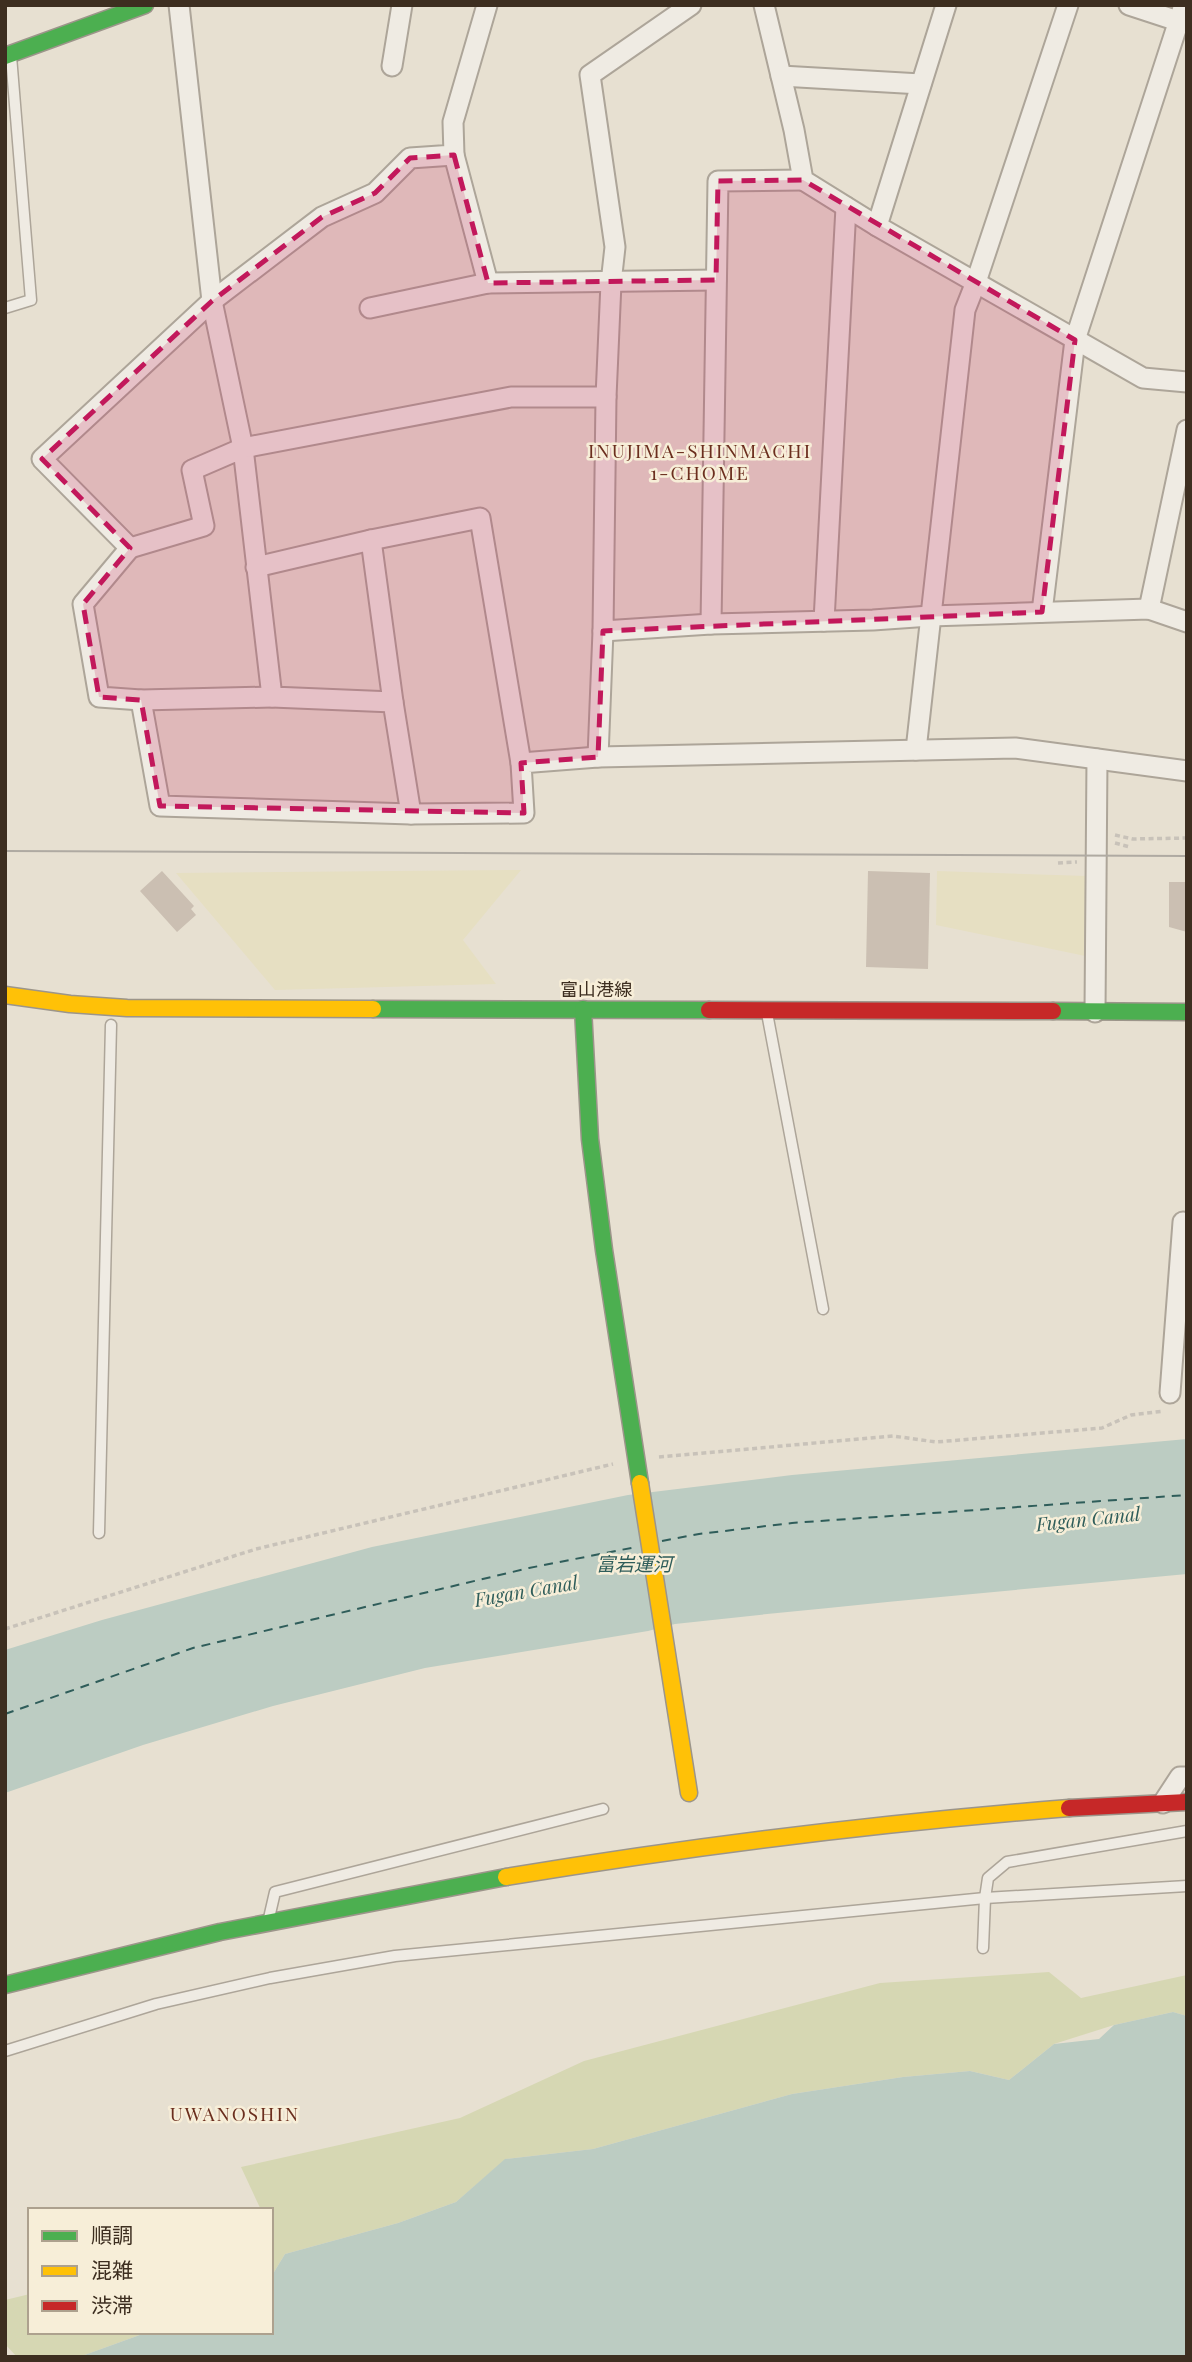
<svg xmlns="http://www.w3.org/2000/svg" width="1192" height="2362" viewBox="0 0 1192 2362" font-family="'Playfair Display','Noto Sans JP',serif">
<rect width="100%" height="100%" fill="#e7e0d1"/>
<g fill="#e6dfc2">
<polygon points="521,870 463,940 496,984 275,990 176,873"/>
<polygon points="937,871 1087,876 1090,957 936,925"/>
</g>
<g fill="#d6d7b3">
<polygon points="1049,1972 1081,1998 1187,1975 1187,2016 1173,2012 1114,2025 1054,2044 1009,2080 970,2071 903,2077 792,2094 593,2149 506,2159 456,2202 398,2223 285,2254 271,2277 271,2210 261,2210 241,2167 460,2118 584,2061 880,1983"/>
<polygon points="30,2294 30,2332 148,2332 79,2357 17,2357 5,2344 5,2300"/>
</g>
<g fill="#bcccc2">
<path d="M1187,1439V1574C1016,1590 845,1605 675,1624L648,1631L425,1668L273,1706L143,1745L5,1793V1650L102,1620L372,1547L628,1495L792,1475Z"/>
<polygon points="1173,2012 1187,2016 1187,2357 79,2357 148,2332 271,2332 271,2277 285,2254 398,2223 456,2202 505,2159 593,2149 792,2094 903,2077 970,2071 1009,2080 1054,2044 1099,2039 1114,2025"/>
</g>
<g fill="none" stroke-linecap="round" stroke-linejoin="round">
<g stroke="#2f5d5a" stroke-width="2" stroke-dasharray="9 7" stroke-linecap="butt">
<polyline points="662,1541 699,1534 792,1523 1187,1495"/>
<polyline points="5,1714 193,1648 529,1568 636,1547"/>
</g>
</g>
<g fill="#cbbfb2">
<polygon points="162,871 194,906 191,909 196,915 177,932 140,891"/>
<polygon points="868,871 930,873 928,969 866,967"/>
<polygon points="1169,882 1187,882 1187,932 1169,927"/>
</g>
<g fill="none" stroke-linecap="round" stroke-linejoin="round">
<g stroke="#ada599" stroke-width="13">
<g id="lane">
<polyline points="5,308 31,300 11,56"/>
<polyline points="767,1013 823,1309"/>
<polyline points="99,1533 111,1025"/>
<polyline points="269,1918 275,1892 603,1809"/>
<polyline points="983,1948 985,1898 988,1878 1007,1862 1187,1831"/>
<polyline points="5,2051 156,2004 270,1978 395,1956 985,1898 1187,1886"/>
</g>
</g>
<g stroke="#ada599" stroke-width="23">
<g id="street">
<polyline points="179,5 212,301 243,448 272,697 393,702 411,814 524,813 521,763 598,757 1015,748 1187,771"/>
<polyline points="487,5 453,122 454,155 410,158 375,193 322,217 212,301 42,459 130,548 204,526 192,470 243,448 511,397 606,397"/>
<polyline points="691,5 590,75 615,247 611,283 606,397 603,631 711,624 873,620 930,616 1149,609 1187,622"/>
<polyline points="764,5 794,130 803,180 877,226 1143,378 1187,382"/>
<polyline points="1129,5 1187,24"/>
<polyline points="392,66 402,5"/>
<polyline points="781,76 921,84"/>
<polyline points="454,155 488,283"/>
<polyline points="877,226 946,5"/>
<polyline points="370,308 488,283 716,280"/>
<polyline points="371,540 393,702"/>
<polyline points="130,548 83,604 99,697 141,700 272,697"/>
<polyline points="256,567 371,540 480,518 521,763"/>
<polyline points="1149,609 1187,430"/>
<polyline points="1042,612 1075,340 1184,5"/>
<polyline points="824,621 846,207"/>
<polyline points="711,624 718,181 803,180"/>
<polyline points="141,700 160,806 411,814"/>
<polyline points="916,750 965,310 976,282 1068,5"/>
<polyline points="598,757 603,631"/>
<polyline points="1095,1012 1097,759"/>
<polyline points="1170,1393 1183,1222"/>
<polyline points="1163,1803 1180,1777 1187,1777"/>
</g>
</g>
<g stroke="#9c958a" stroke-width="19">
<g id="fast">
<polyline points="5,56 145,5"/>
<polyline points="373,1009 709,1010"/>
<polyline points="583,1009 590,1139 604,1250 640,1483"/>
<polyline points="1053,1011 1187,1012"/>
<polyline points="5,1985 220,1932 506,1877"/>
</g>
</g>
<g stroke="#9c958a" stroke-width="19">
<g id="slow">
<polyline points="5,995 70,1004 127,1008 373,1009"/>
<polyline points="640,1483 689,1793"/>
<path d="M506,1877C693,1846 880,1823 1069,1808"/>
</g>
</g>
<g stroke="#9c958a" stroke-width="19">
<g id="jam">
<polyline points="709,1010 1053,1011"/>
<polyline points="1069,1808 1187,1802"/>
</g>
</g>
<g stroke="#c8c2b9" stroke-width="3.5" stroke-dasharray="5 3.5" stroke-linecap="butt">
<polyline points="1115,835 1133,839 1187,838"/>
<polyline points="1115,843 1130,847"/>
<polyline points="1058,863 1077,862"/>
<polyline points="659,1457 893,1436 936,1442 1102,1428 1131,1415 1164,1411"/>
<polyline points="5,1629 256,1549 613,1464"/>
</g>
<use href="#lane" stroke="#efebe3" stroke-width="10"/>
<use href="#street" stroke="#efebe3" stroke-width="19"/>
<use href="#fast" stroke="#4caf50" stroke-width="16"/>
<use href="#slow" stroke="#ffc107" stroke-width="16"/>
<use href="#jam" stroke="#c62828" stroke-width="16"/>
<polyline stroke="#afaaa2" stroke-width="2" points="5,851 1187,856"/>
</g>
<path fill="#c2185b" fill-opacity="0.2" stroke="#c2185b" stroke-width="5" stroke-dasharray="14 9" stroke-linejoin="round" d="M454,155L488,283L716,280L718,181L803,180L1075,340L1042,612L603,631L598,757L521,763L524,813L160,806L141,700L99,697L83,604L130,548L42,459L212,301L322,217L375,193L410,158Z"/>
<g text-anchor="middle" stroke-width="5" stroke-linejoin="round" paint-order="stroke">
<g font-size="18" fill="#3d2e20" stroke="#f7eed8">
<text x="596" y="996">富山港線</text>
</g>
<g font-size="19" letter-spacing="2" fill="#6b2e1e" stroke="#f7eed8">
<text x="700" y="458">INUJIMA-SHINMACHI<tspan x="700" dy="22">1-CHOME</tspan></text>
<text x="235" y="2121">UWANOSHIN</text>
</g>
<g font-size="19" font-style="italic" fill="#2f5d5a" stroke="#f7eed8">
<text transform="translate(1088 1519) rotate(-6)" y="7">Fugan Canal</text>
<text x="634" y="1571">富岩運河</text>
<text transform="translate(526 1591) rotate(-10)" y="7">Fugan Canal</text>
</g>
</g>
<rect width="1192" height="2362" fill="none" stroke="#3d2e20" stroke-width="14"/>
<rect x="28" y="2208" width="245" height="126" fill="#f7eed8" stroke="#ada18e" stroke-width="2"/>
<rect x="42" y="2231" width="35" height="10" fill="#4caf50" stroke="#ada18e" stroke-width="2"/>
<text x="91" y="2243" font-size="21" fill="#3d2e20">順調</text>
<rect x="42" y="2266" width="35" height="10" fill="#ffc107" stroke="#ada18e" stroke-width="2"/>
<text x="91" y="2278" font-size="21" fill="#3d2e20">混雑</text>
<rect x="42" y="2301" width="35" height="10" fill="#c62828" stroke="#ada18e" stroke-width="2"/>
<text x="91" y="2313" font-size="21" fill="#3d2e20">渋滞</text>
</svg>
